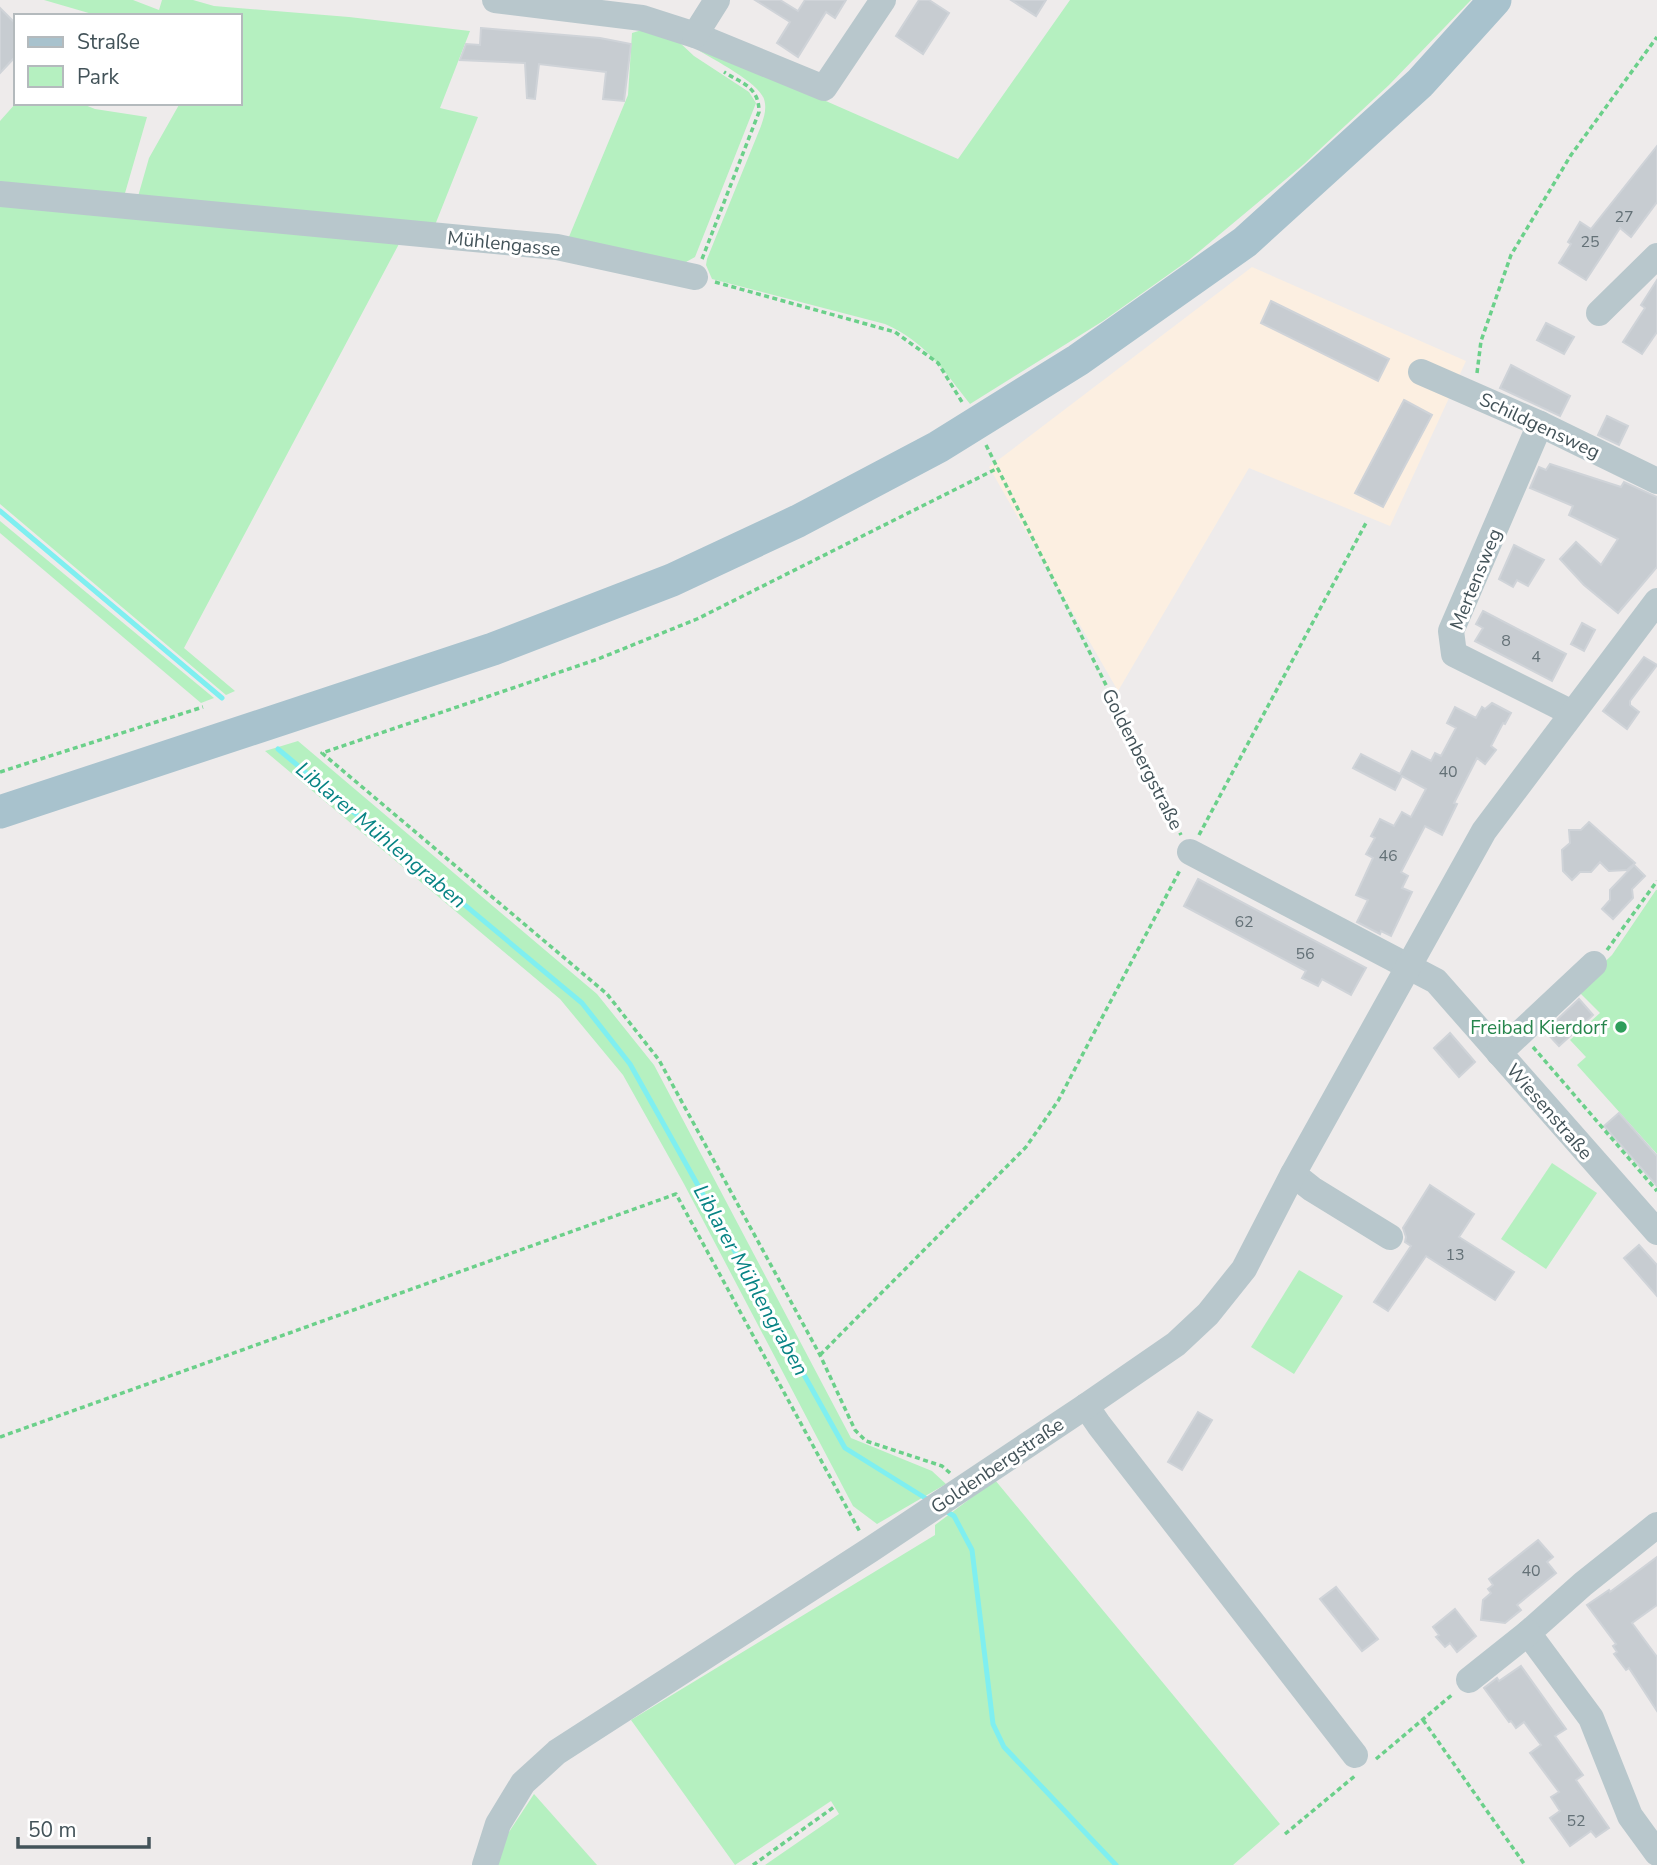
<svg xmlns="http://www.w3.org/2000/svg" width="1657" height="1865" viewBox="0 0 1657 1865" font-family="'Nunito Sans',sans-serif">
<rect width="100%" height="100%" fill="#eeebeb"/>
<polygon fill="#fcefe1" points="1252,267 1466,361 1390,526 1249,468 1118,691 989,467"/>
<g fill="#b5f0c0">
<polygon points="44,0 133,0 159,10 162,0 193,0 214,6 349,17 470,31 440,108 478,117 433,230 137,200 149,158 180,103 240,103 240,16 99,16"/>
<path d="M1070,0H1471L1389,85L1304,164L1189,260L1103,321L970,404C944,371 926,342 885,324L712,279L706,265L707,259L761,126C764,117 767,109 764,99C758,82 714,60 698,50L778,80L958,159Z"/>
<polygon points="648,28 679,42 694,56 749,92 756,103 695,257 677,267 566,244 628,95 632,33"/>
<polygon points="16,103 80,103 95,109 147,117 123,200 0,185 0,121"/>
<polygon points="0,202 400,242 184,648 235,691 226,695 0,504"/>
<polygon points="0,521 214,698 201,703 0,533"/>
<polygon points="298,741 597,994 654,1065 851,1438 932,1471 946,1484 877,1524 853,1506 684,1184 623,1075 560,999 265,751"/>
<polygon points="1656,890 1657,890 1657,1154 1577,1065 1586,1057 1570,1040 1600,1013 1576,989 1612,955"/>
<polygon points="1552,1163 1597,1193 1546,1269 1501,1239"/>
<polygon points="1299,1270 1343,1296 1294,1374 1251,1347"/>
<polygon points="995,1480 1280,1824 1233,1865 765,1865 839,1814 831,1801 735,1865 631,1720 935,1535 935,1525"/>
<polygon points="534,1794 597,1865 498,1865 505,1838"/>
</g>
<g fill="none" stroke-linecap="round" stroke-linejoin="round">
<g stroke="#7feff0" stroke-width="5">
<polyline points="0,511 222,698"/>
<polyline points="278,749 582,1003 630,1064 845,1448 930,1501"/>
<polyline points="944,1510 954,1516 972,1550 993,1724 1004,1747 1116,1865"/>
</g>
</g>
<g fill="#c7ccd1" stroke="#cfd3d8" stroke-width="2">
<polygon points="755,0 780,0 798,11 805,0 846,0 835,18 826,12 798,57 777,43 790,22"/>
<polygon points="919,0 929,0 949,13 923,54 896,36"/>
<polygon points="1011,0 1046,0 1036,16"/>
<polygon points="0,8 16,24 16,56 0,73"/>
<polygon points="481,28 600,38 631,44 624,101 603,99 606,72 539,64 535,99 527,98 525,63 460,60 466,44 480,45"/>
<polygon points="1657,146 1657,202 1631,237 1620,228 1586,280 1559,263 1571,244 1568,242 1580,222 1591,229"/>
<polygon points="1657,280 1657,332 1642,354 1623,342 1645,308 1641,305"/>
<polygon points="1271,301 1389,359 1378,381 1261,323"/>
<polygon points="1546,323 1574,337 1564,354 1537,340"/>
<polygon points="1511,365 1570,396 1560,416 1500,388"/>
<polygon points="1404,400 1432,415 1383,507 1355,493"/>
<polygon points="1607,416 1628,426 1619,445 1598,435"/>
<polygon points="1550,464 1621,487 1624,482 1657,497 1657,567 1618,613 1584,585 1560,559 1576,542 1601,565 1618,539 1569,515 1573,506 1530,488 1539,467 1546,470"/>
<polygon points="1514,545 1544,560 1528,586 1517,580 1513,587 1499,579"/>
<polygon points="1483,611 1566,654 1552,681 1475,641 1483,628 1476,624"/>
<polygon points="1582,623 1595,630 1584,651 1571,644"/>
<polygon points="1644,657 1657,665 1630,701 1630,705 1639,712 1627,729 1603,711"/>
<polygon points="1492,703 1511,713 1505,724 1503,723 1491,746 1496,750 1485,764 1477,758 1454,803 1457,804 1442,835 1425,826 1401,872 1408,876 1402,888 1412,892 1391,936 1381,931 1380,934 1357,922 1368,900 1356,895 1373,858 1366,854 1375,838 1371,836 1380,819 1394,826 1402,812 1411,817 1426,789 1402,776 1395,790 1353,768 1361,754 1400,774 1412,751 1431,761 1435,753 1441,756 1456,728 1447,723 1455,707 1476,718 1482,707 1485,709"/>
<polygon points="1589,822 1635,863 1627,870 1609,871 1600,862 1591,872 1580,872 1572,880 1563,871 1562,850 1570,843 1569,830 1581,830"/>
<polygon points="1634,865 1645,876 1632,889 1633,898 1613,919 1602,909 1610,900 1610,890"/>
<polygon points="1198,879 1366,968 1351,995 1322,979 1318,986 1302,978 1306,971 1184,906"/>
<polygon points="1579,999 1593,1015 1559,1046 1545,1031"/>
<polygon points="1450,1033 1475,1062 1459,1077 1434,1048"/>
<polygon points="1619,1113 1657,1156 1657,1186 1604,1126"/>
<polygon points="1430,1185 1474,1214 1459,1237 1514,1272 1495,1300 1426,1256 1388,1311 1374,1302 1411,1246 1405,1242 1406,1237 1403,1228"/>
<polygon points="1639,1245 1657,1265 1657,1296 1624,1258"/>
<polygon points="1198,1412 1212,1420 1182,1470 1168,1462"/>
<polygon points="1538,1540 1553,1557 1547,1562 1556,1573 1517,1605 1521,1610 1505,1623 1481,1620 1483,1600 1491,1593 1488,1589 1493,1585 1489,1579"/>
<polygon points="1657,1557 1657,1605 1632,1623 1657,1657 1657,1711 1629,1668 1626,1670 1614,1654 1617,1652 1613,1646 1616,1644 1587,1605 1609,1590 1610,1592"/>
<polygon points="1336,1587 1378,1639 1362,1651 1320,1599"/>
<polygon points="1455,1609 1476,1636 1457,1652 1450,1643 1445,1647 1436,1637 1439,1635 1433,1627"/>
<polygon points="1521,1666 1566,1729 1555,1736 1583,1775 1576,1780 1609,1828 1596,1837 1591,1831 1570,1846 1550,1818 1560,1811 1551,1797 1559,1792 1530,1753 1541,1745 1524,1722 1516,1728 1511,1721 1509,1722 1484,1688 1497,1678 1499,1681"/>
</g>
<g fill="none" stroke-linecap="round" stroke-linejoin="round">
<g stroke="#6bd08a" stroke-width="3.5" stroke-dasharray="5 3.5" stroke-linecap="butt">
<path d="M702,259L759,112C759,87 743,84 724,72"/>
<polyline points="715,282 895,332 938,363 962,402"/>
<polyline points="1477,373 1481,341 1511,255 1571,155 1657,37"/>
<polyline points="986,445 1181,835"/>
<polyline points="0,772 203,707"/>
<polyline points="1199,835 1367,521"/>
<polyline points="1607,950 1657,881"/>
<polyline points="1533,1047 1657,1191"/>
<polyline points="820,1355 1026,1147 1058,1101 1180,870"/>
<polyline points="0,1437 676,1194 860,1532"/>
<polyline points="950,1473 942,1466 866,1441 855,1430 820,1355 659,1060 607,994 322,753 598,659 697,619 998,468"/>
<polyline points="1423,1720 1525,1865"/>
<polyline points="1376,1759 1453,1694"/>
<polyline points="1285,1834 1356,1775"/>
<polyline points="753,1865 834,1807"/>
</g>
<g stroke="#b8c7cc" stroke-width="26">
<polyline points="495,0 642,18 695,35 824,88 883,0"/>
<polyline points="695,35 717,0"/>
<polyline points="0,194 557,247 695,277"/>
<polyline points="1599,313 1657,256"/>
<polyline points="1421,372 1540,424 1657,481"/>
<polyline points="1540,424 1451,631 1454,654 1572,713"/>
<polyline points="1190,852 1436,981 1657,1232"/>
<polyline points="1499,1053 1594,964"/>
<polyline points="1293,1174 1312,1189 1390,1237"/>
<polyline points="1086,1406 1099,1425 1355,1755"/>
<polyline points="1657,1525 1583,1584 1528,1633 1591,1718 1630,1816 1657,1853"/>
<polyline points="1469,1680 1528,1633"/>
<polyline points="485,1865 498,1824 523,1783 557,1752 870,1550 1086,1406 1176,1344 1208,1314 1244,1269 1293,1174 1484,831 1657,601"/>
</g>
<polyline stroke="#a8c2cd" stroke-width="33" points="0,812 493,649 672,580 798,521 938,447 1078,360 1245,242 1420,83 1495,0"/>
</g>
<circle fill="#2e9e5b" stroke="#fff" stroke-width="2.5" cx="1621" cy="1027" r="7"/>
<g text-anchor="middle" stroke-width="6" stroke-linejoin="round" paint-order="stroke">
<g font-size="16" fill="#647177">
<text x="1624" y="222">27</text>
<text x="1590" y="247">25</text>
<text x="1506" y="646">8</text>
<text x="1536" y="662">4</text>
<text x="1448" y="777">40</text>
<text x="1388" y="861">46</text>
<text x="1244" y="927">62</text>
<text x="1305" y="959">56</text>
<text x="1455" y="1260">13</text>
<text x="1531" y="1576">40</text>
<text x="1576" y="1826">52</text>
</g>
<g font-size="19" fill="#435359" stroke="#fff">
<text transform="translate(504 243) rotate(6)" y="7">Mühlengasse</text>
<text transform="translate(1540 425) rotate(25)" y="7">Schildgensweg</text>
<text transform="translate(1475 579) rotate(-68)" y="7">Mertensweg</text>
<text transform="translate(1143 759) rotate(63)" y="7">Goldenbergstraße</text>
<text transform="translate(1550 1111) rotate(49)" y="7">Wiesenstraße</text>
<text transform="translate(997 1465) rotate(-34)" y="7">Goldenbergstraße</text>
</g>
<g font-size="19" fill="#27864d" stroke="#fff" text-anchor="end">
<text x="1607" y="1034">Freibad Kierdorf</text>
</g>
<g font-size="21" font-style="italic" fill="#078384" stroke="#fff">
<text transform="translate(381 835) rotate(40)" y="7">Liblarer Mühlengraben</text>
<text transform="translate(751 1280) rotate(61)" y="7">Liblarer Mühlengraben</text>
</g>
</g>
<rect x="14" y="14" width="228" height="91" fill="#ffffff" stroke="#b4babd" stroke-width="2"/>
<rect x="28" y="37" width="35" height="10" fill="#a8c2cd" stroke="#b4babd" stroke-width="2"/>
<text x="77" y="49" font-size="21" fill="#435359">Straße</text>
<rect x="28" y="66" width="35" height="21" fill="#b5f0c0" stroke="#b4babd" stroke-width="2"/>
<text x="77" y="84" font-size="21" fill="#435359">Park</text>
<path d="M18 1837v10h131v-10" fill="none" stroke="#435359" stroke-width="3.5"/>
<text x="28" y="1837" font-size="21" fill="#435359" stroke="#ffffff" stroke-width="5" paint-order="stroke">50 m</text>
</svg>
